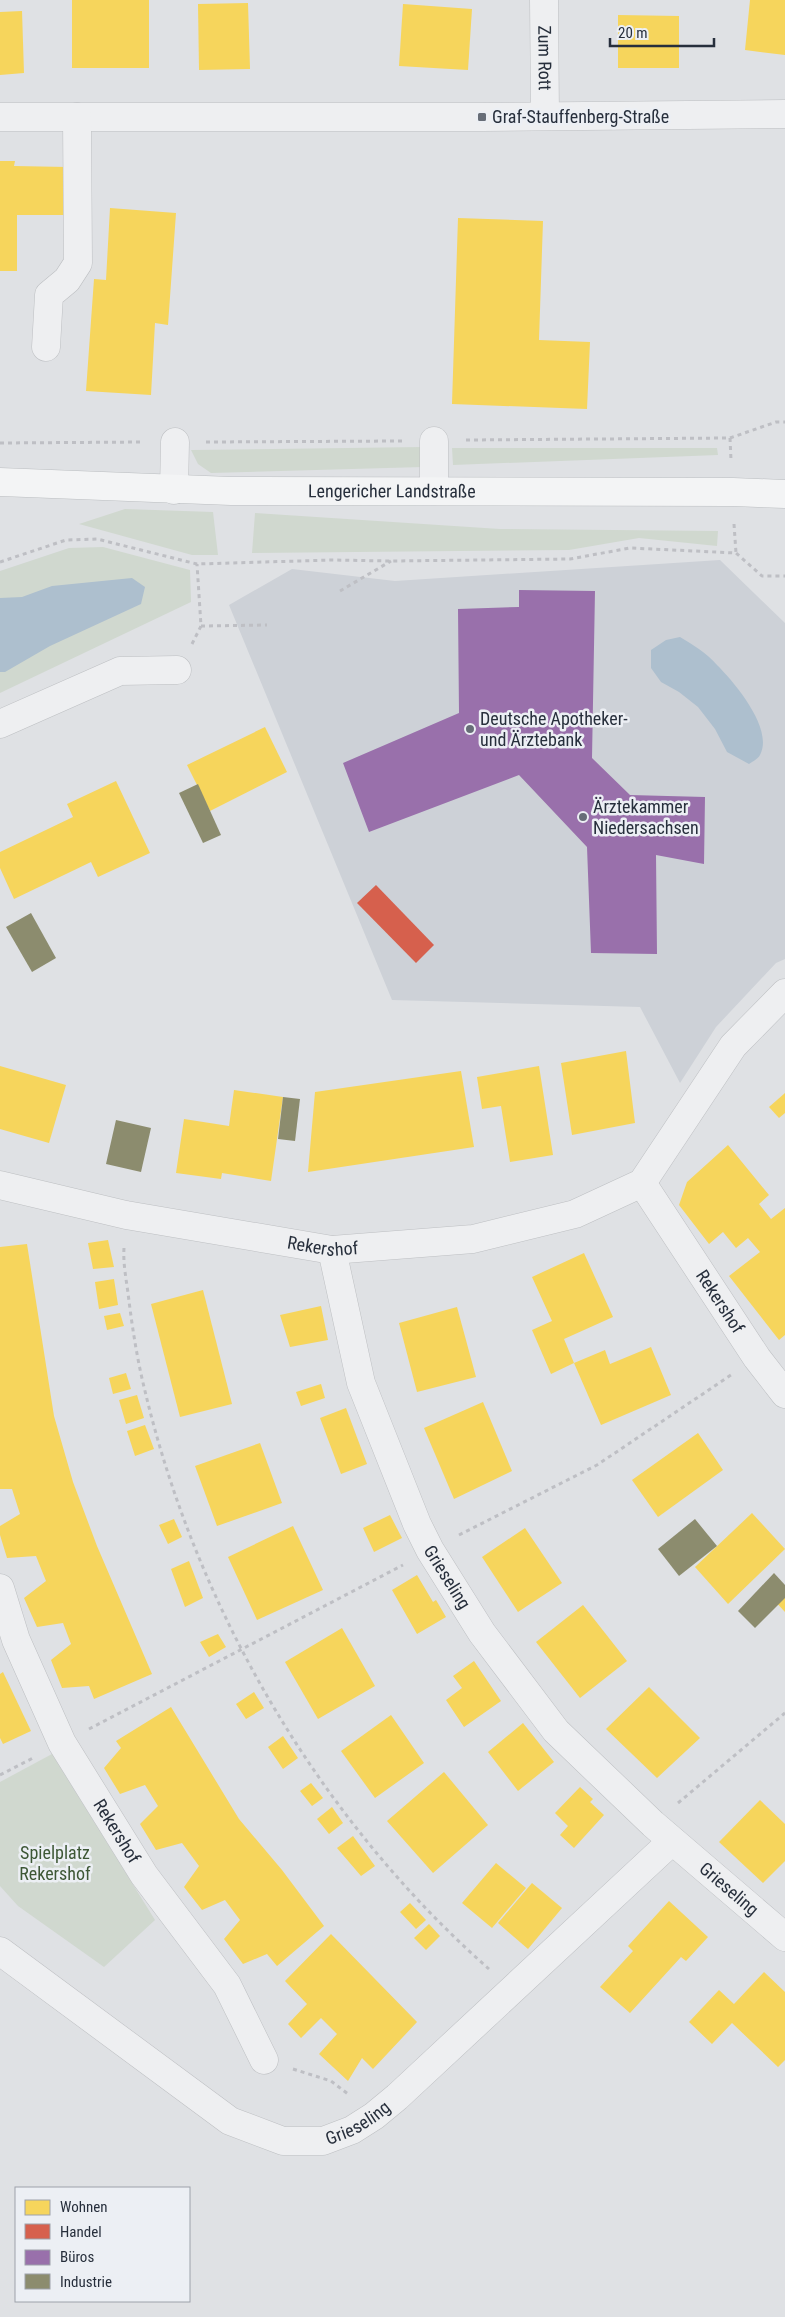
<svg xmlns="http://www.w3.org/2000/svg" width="785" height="2317" viewBox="0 0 785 2317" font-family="'Roboto Condensed',sans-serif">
<rect width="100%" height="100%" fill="#dfe1e4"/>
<polygon fill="#cdd1d7" points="720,560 785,623 785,959 776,963 716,1027 680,1083 640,1007 392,1000 229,605 292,569 395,581"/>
<g fill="#d0d8cf">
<polygon points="422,447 423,467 211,473 198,464 191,450"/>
<polygon points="452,448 717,448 718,455 453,465"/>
<polygon points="125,509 213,512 218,555 192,555 79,524"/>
<polygon points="255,513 500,529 718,531 717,546 639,538 569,550 252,553"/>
<polygon points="103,547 190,570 191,602 0,693 0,571 69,548"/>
<polygon points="52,1754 155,1920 104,1967 18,1906 0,1886 0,1782"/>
</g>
<g fill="#adbfce">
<polygon points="132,578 145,587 141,604 50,646 5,672 0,672 0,598 22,597 52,586"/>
<path d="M680,637C693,645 707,653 717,665C735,683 774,729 760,755C758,759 752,762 749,764L727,752L715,729L698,707L679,692L661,682L651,668V650L666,640Z"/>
</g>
<g fill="#f6d55c">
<rect x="72" y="0" width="77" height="68"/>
<polygon points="750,0 785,0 785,55 745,50"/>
<polygon points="248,3 250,69 199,70 198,4"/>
<polygon points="403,4 472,9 468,70 399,66"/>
<polygon points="22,11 24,73 0,75 0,12"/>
<polygon points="618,15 679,16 679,68 618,68"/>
<polygon points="0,161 15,161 14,166 68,167 68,215 17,215 17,271 0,271"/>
<polygon points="110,208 176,213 168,325 155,323 151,395 86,391 94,279 106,280"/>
<polygon points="458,218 543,221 539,340 590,342 587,409 452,404"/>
<polygon points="265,727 287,772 210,811 187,765"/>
<polygon points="116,781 150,853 98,877 91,862 14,899 0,868 0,852 73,817 67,804"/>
<polygon points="626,1051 635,1123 572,1135 561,1063"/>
<polygon points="0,1066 66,1085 49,1143 0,1129"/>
<polygon points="539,1066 553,1155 510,1162 501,1106 482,1109 477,1077"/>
<polygon points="461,1071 474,1147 308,1172 315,1092"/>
<polygon points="234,1090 283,1097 271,1181 222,1173 221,1179 176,1173 184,1119 229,1126"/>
<polygon points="785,1093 785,1113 779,1118 769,1107"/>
<polygon points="728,1145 769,1195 759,1204 771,1219 785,1208 785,1335 779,1340 729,1276 760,1252 748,1238 736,1248 723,1232 709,1244 679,1205 687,1182"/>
<polygon points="108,1240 114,1267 93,1269 88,1243"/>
<polygon points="27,1244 54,1416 73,1482 97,1546 152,1674 94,1699 89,1686 62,1688 51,1660 71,1644 63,1623 37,1627 24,1598 46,1581 36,1556 7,1558 0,1535 0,1526 20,1514 12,1489 0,1489 0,1247"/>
<polygon points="584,1253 613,1317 564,1339 574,1363 605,1350 610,1364 651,1347 671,1395 601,1425 574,1363 551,1374 532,1330 552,1321 532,1277"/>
<polygon points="114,1279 118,1305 99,1309 95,1282"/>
<polygon points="203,1290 232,1404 180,1417 151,1304"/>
<polygon points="321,1306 328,1340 290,1347 280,1315"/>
<polygon points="457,1307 476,1377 417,1392 399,1323"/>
<polygon points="120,1313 124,1326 107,1330 104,1316"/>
<polygon points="126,1373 131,1389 113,1394 109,1378"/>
<polygon points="321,1384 325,1398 301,1406 296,1392"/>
<polygon points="137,1395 144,1418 126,1424 119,1400"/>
<polygon points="483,1402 512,1471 454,1499 424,1428"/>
<polygon points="346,1408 367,1464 341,1474 320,1418"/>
<polygon points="145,1425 154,1449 135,1456 127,1431"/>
<polygon points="698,1433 723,1470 658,1517 632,1480"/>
<polygon points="260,1443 282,1503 217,1526 195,1466"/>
<polygon points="752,1513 785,1549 728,1604 695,1567"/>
<polygon points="390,1515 402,1538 374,1552 363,1528"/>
<polygon points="174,1519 182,1537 168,1544 159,1525"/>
<polygon points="293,1526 323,1590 257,1620 228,1557"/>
<polygon points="525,1528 562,1583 518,1612 482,1557"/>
<polygon points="189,1561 203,1598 185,1607 171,1569"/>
<polygon points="417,1575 433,1602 436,1600 446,1617 417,1634 392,1590"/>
<polygon points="785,1585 785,1612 772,1598"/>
<polygon points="583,1605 627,1661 580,1698 536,1642"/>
<polygon points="342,1628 375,1686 318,1719 285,1662"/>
<polygon points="218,1634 226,1647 209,1657 200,1642"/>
<polygon points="474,1661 501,1701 464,1727 446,1700 462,1688 453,1676"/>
<polygon points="3,1672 31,1731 3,1744 0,1738 0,1674"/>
<polygon points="649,1687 700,1738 657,1778 606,1729"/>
<polygon points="254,1692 264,1708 246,1719 236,1704"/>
<polygon points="171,1707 239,1819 282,1870 324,1926 277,1966 267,1954 243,1964 224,1939 240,1920 225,1900 202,1910 184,1887 199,1866 182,1843 156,1850 140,1824 158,1806 145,1785 120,1794 104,1768 121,1748 116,1741"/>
<polygon points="391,1715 424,1763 375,1798 341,1751"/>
<polygon points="523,1723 554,1762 518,1791 488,1752"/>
<polygon points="283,1736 298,1758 283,1769 268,1747"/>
<polygon points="444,1772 488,1825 433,1873 387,1821"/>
<polygon points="311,1783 323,1798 312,1806 300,1791"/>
<polygon points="580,1787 593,1799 590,1802 604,1815 574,1848 560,1835 568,1826 555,1813"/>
<polygon points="760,1800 785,1824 785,1861 763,1883 719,1842"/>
<polygon points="332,1807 343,1823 329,1834 317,1819"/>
<polygon points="353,1836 375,1866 361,1876 337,1848"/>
<polygon points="496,1863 526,1888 492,1928 462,1903"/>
<polygon points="532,1883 562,1908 528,1949 498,1923"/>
<polygon points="669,1901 708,1937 686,1961 681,1957 630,2013 600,1987 633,1951 628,1946"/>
<polygon points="410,1903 426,1920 416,1929 400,1912"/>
<polygon points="429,1924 440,1936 426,1950 414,1938"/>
<polygon points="331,1934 417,2022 373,2069 362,2058 348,2081 319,2054 337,2034 321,2018 301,2038 288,2024 307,2004 285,1981"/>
<polygon points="764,1972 785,1992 785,2060 778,2067 732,2023 712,2044 689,2022 719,1990 734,2004"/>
</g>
<polygon fill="#d6604d" points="376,885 434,945 416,963 357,903"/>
<polygon fill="#9970ab" points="519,590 595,591 592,758 630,795 705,797 704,864 656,855 657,954 591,953 587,847 519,775 369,832 343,763 459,713 458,609 519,607"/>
<g fill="#8c8c6e">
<polygon points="198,784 221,835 203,843 179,793"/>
<polygon points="31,913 56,958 32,972 6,927"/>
<polygon points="283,1097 300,1099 295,1141 278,1139"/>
<polygon points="116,1120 151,1128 141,1172 106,1164"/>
<polygon points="695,1519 717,1546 679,1576 658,1549"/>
<polygon points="774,1573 785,1585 785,1598 755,1628 738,1611"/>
</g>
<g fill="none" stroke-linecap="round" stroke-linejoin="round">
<g stroke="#bdbfc2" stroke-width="29">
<g id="minor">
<path id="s1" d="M544,0L545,115"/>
<polyline points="0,117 482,117 785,114"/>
<polyline points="46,347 49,295 67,280 78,263 77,117"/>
<polyline points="434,441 434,491"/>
<polyline points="174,490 175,442"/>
<polyline points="0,724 120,671 177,670"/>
<path id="s2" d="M642,1183L757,1358L785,1394"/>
<path id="s3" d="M0,1185L126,1215L332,1250L473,1239L575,1214L642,1183L733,1046L785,993"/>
<path id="s4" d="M332,1250L361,1383L417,1524L430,1550L482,1633L556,1731L653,1824L785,1937"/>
<path id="s5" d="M0,1588L16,1640L62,1743L144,1875L227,1985L264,2060"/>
<path id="s6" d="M0,1951L230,2121L283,2141H323L352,2130L374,2116L397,2097L672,1841"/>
</g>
</g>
<g stroke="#bbbec1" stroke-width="29">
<g id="major">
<path id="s7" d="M0,482L231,491L733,492L785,494"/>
</g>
</g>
<g stroke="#bebfc4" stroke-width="3" stroke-dasharray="4 4" stroke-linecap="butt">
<polyline points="730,438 731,460"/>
<polyline points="466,440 730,438 776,422 785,422"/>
<polyline points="206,442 402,441"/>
<polyline points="0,443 144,442"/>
<polyline points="734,524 736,553"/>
<polyline points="0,562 66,540 97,539 197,564 332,560 391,561 570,559 630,548 736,553 762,576 785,576"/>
<polyline points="340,591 391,561"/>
<polyline points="201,626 267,625"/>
<polyline points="192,644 201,626 197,564"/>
<path d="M124,1248C123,1263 126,1278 128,1293C132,1326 137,1359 145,1391C197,1610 320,1820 489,1969"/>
<polyline points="459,1535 597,1465 731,1375"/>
<polyline points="89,1729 403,1565"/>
<polyline points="0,1775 35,1757"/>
<polyline points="678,1803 785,1713"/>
<polyline points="293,2069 331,2081 348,2094"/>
</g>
<use href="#minor" stroke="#eeeff1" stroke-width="28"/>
<use href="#major" stroke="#f3f4f5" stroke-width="28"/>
</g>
<g fill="#676d77" stroke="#eceff4" stroke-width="2">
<rect x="477" y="112" width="10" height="10" rx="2.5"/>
<circle cx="470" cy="729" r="5"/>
<circle cx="583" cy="817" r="5"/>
</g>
<g text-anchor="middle" stroke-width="5" stroke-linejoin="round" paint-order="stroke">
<g font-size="18" fill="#272f3c" stroke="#eceff4">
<text dy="6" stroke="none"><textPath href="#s1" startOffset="58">Zum Rott</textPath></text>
<text dy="6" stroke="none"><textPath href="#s7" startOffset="392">Lengericher Landstraße</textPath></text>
<text dy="6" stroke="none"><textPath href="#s3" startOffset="329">Rekershof</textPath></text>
<text dy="6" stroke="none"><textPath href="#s2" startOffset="142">Rekershof</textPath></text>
<text dy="6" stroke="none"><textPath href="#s4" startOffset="349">Grieseling</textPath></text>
<text dy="6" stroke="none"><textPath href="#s5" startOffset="271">Rekershof</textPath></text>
<text dy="6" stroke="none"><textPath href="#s4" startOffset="772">Grieseling</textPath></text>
<text dy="6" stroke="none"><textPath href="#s6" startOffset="422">Grieseling</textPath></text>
</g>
<g font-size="18" fill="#272f3c" stroke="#eceff4" text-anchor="start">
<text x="492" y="123">Graf-Stauffenberg-Straße</text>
<text x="480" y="725">Deutsche Apotheker-<tspan x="480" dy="21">und Ärztebank</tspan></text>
<text x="593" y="813">Ärztekammer<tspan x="593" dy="21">Niedersachsen</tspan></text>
</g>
<g font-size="18" fill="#3d5735" stroke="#eceff4">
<text x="55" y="1859">Spielplatz<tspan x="55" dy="21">Rekershof</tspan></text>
</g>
</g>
<rect x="15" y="2187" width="175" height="115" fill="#eceff4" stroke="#9da2aa"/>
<rect x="25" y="2200" width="25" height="15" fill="#f6d55c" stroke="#9da2aa"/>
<text x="60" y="2212" font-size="15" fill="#272f3c">Wohnen</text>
<rect x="25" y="2224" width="25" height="15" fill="#d6604d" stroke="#9da2aa"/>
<text x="60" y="2237" font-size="15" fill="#272f3c">Handel</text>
<rect x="25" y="2250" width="25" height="15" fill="#9970ab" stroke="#9da2aa"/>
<text x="60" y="2262" font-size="15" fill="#272f3c">Büros</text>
<rect x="25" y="2274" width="25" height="15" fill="#8c8c6e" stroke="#9da2aa"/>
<text x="60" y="2287" font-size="15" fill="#272f3c">Industrie</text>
<path d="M610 38v8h104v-8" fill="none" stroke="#272f3c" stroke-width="2.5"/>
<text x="618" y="38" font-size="15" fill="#272f3c" stroke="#eceff4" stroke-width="4" paint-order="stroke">20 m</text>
</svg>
